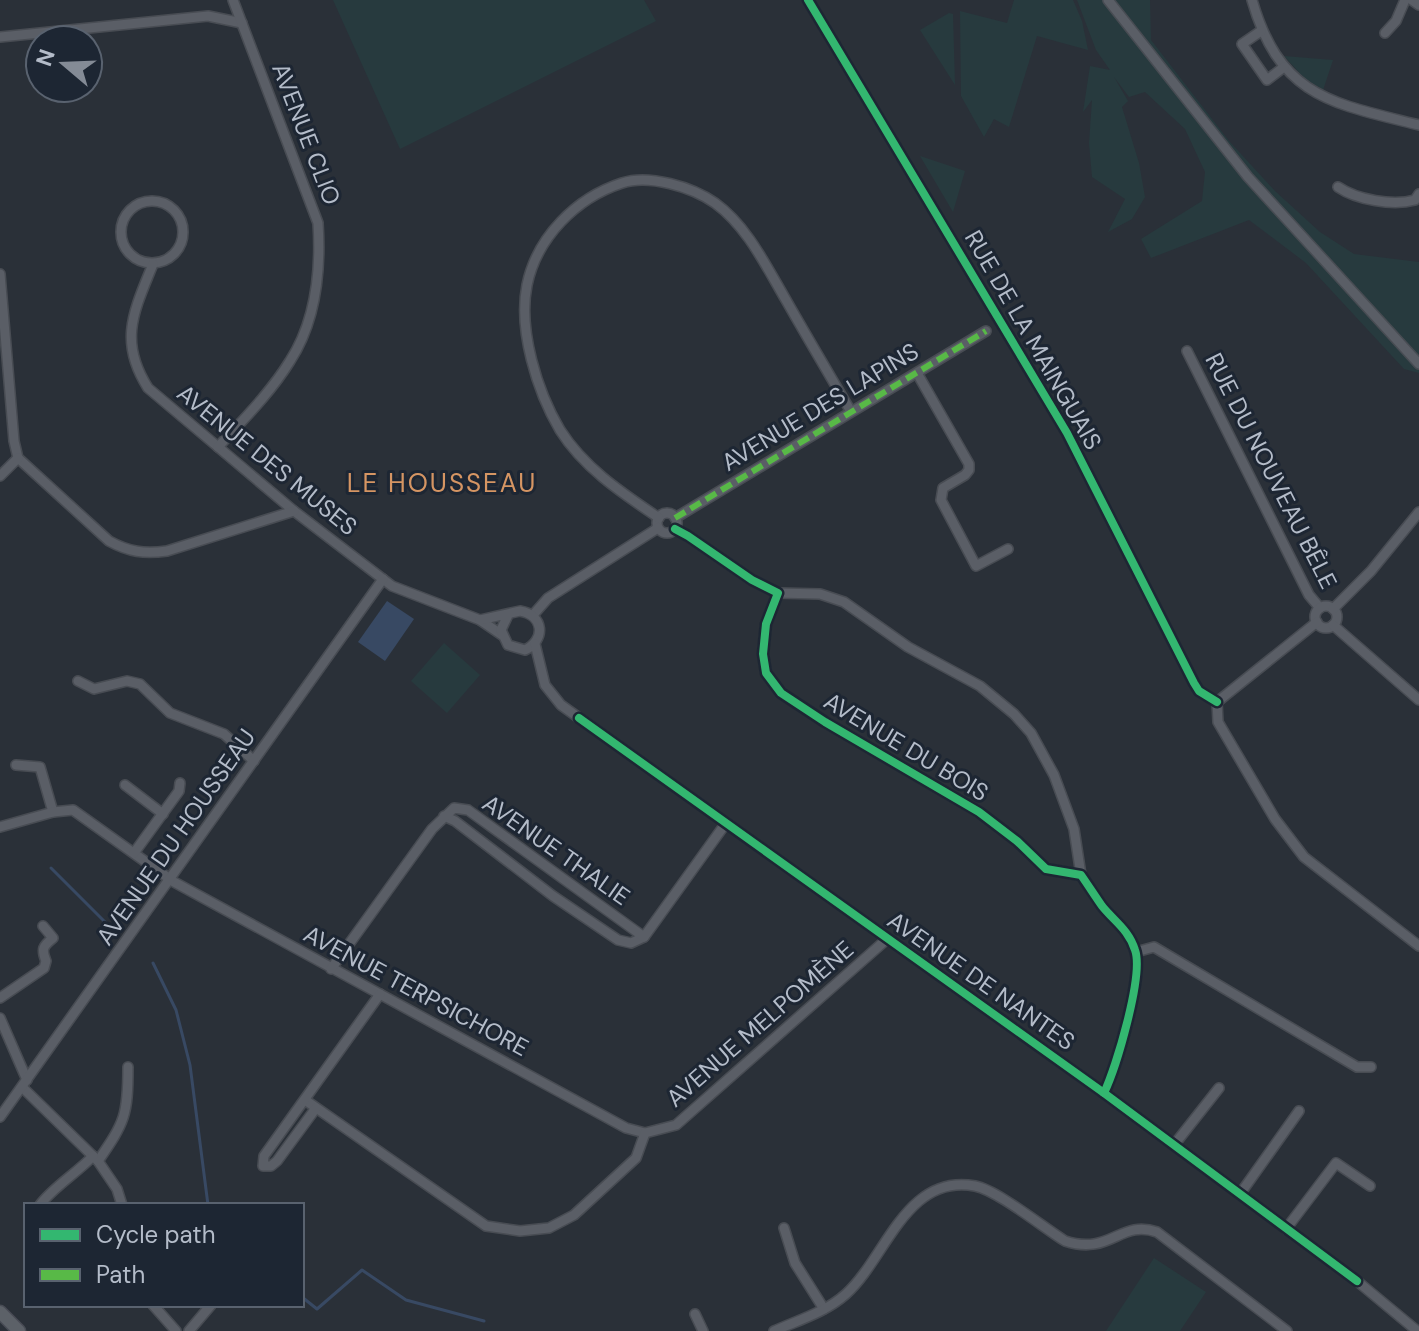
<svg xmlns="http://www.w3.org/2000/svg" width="1419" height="1331" viewBox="0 0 1419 1331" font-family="'DM Sans',sans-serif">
<rect width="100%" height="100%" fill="#2a3038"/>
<g fill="#273a3e">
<polygon points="333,0 644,0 656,21 400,149"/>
<polygon points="1014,0 1073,0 1082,21 1088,50 1037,36 1009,127 994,119 984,137 961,96 960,11 1007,23"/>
<polygon points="1077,0 1150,0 1151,40 1229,141 1275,191 1320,232 1354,254 1419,262 1419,373 1404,369 1306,263 1249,220 1151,258 1141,239 1202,201 1205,172 1185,129 1145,92 1129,97 1114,77 1128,101 1122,107 1139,163 1145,197 1132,219 1108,232 1125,199 1092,177 1089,143 1092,100 1083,112 1090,66 1110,70 1096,50"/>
<polygon points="949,13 953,14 955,85 920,30"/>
<polygon points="1284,56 1333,60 1323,90 1304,78"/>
<polygon points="920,156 965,171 953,212"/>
<polygon points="444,643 480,675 447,713 411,681"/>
<polygon points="1154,1258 1206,1292 1180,1331 1106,1331"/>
</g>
<polygon fill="#384963" points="387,601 414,619 385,661 358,642"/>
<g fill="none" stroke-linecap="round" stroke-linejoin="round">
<g stroke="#384963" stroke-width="3">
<polyline points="51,868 115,932"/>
<polyline points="153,963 176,1010 190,1065 208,1205"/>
<polyline points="302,1297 317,1309 362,1270 406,1300 484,1321"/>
</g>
<g stroke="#484c53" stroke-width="12">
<g id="minor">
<polyline points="808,0 1067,433 1194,683 1199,691 1217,702"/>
<polyline points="1108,0 1248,177 1419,364"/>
<path d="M1252,0C1280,97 1331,103 1419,125"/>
<polyline points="1412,0 1419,5"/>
<polyline points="1261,31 1242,44 1267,80 1284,67"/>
<polyline points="1385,33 1396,21 1405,0"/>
<polyline points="0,37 208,16 242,23"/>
<path d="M1338,187C1357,200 1393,206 1415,200L1419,194"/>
<circle cx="152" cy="232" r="31"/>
<path d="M153,264C134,311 118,341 148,388L294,511L392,586L480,620L502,635"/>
<path d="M0,274L14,441L18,458L109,541C129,552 144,554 167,551L294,511"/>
<polyline points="1187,351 1309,595 1320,608"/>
<polyline points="917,373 969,464 969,470 965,475 943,488 941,500 976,566 1008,549"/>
<path d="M218,447C243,420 271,392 290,361C316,321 321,269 318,223L233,0"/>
<polyline points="0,476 18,458"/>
<circle cx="667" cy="523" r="10"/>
<path d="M659,518C622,493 584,468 560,430C537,391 518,330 527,285C537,237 576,198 622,183C649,174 692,187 715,203C747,226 766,266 786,300C807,337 829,374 850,410"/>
<polyline points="675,518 986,331"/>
<path d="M675,529L688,536L752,580L778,593L766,624L763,654L766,673L781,693L825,722L979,812L1017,841L1046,869L1081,875C1088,885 1095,896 1102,906C1114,921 1129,930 1135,950C1144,975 1116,1068 1104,1093"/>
<polyline points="778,593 820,594 844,602 908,647 980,686 1014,714 1031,733 1054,775 1074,829 1081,875"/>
<circle cx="1326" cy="617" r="11"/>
<polyline points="1333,609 1371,571 1419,512"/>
<polyline points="533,615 548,598 658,528"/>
<path d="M480,620L520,611C544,615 546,640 525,650L508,645L501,630L508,615"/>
<polyline points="1333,625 1419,700"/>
<polyline points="535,644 545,685 561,705 1104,1093 1357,1281 1416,1330"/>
<polyline points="78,681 94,689 127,681 140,684 170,713 224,734 254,761"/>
<polyline points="1217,702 1218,722 1275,819 1304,857 1419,946"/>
<polyline points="1217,702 1317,622"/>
<polyline points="16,765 40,767 53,812"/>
<polyline points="125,785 163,814"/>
<polyline points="444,816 455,821 553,896 618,940 631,943 644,937"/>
<polyline points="0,827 53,812 73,810 174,882 626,1128 645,1133"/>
<polyline points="134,853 179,791 180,783"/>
<polyline points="1136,952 1154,947 1357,1067 1371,1067"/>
<polyline points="331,969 432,829 454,808 468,810 644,937 726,823"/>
<path d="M0,998L44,968L46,961C41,949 43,946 53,938L43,926"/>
<polyline points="0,1018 27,1080"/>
<polyline points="22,1087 98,1161 117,1189 122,1205"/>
<polyline points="305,1100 486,1226 520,1231 549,1228 574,1215 636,1158 645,1133 676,1125 887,939"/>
<polyline points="316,1108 277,1161 271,1166 263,1166 264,1156 380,994"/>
<polyline points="0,1117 383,579"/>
<polyline points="1174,1145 1219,1088"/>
<path d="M98,1161C125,1122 128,1115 128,1067"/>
<polyline points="1240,1194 1299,1111"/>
<path d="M40,1205C51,1189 78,1172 93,1156"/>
<polyline points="784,1228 795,1263 824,1309"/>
<polyline points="1286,1229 1336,1163 1370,1186"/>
<polyline points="153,1305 176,1331"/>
<polyline points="695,1314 703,1331"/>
<polyline points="189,1331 211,1305"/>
<path d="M774,1331C799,1320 826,1312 846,1294C886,1258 906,1173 975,1186C997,1190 1044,1228 1065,1241C1111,1256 1120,1219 1157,1232L1287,1331"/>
</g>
</g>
<g stroke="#484c55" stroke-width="15">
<polyline id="major" points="0,1312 19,1331"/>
</g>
<use href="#minor" stroke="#5a5e66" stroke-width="9"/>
<use href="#major" stroke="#5c6168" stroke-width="12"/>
<polyline stroke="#58b947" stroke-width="6" stroke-dasharray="12 6" stroke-linecap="butt" points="675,518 986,331"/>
<g stroke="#1d2633" stroke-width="13">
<g id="cycleway">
<polyline points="808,0 1067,433 1194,683 1199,691 1217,702"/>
<path d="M675,529L688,536L752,580L778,593L766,624L763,654L766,673L781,693L825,722L979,812L1017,841L1046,869L1081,875C1088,885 1095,896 1102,906C1114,921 1129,930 1135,950C1144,975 1116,1068 1104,1093"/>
<polyline points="579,718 1104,1093 1357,1281"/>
</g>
</g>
<use href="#cycleway" stroke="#33b770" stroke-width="8"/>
</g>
<g text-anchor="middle" stroke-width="6" stroke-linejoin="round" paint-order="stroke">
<g font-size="24" fill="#b4bcc9" stroke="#1d2633">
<text transform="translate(306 134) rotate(69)" y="8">AVENUE CLIO</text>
<text transform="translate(1033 340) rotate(60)" y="8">RUE DE LA MAINGUAIS</text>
<text transform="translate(820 407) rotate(-31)" y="8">AVENUE DES LAPINS</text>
<text transform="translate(267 460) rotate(39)" y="8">AVENUE DES MUSES</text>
<text transform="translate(1271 471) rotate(63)" y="8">RUE DU NOUVEAU BÊLE</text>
<text transform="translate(906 747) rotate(31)" y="8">AVENUE DU BOIS</text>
<text transform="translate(176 837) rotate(-55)" y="8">AVENUE DU HOUSSEAU</text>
<text transform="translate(556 850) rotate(35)" y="8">AVENUE THALIE</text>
<text transform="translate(981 981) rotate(35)" y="8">AVENUE DE NANTES</text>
<text transform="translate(416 991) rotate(28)" y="8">AVENUE TERPSICHORE</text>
<text transform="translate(760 1024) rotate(-41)" y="8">AVENUE MELPOMÈNE</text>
</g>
<g font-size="26" letter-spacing="2" fill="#d59563" stroke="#1d2633">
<text x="442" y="492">LE HOUSSEAU</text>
</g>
</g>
<rect x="24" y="1203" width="280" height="104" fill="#1d2633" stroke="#59626f" stroke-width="2"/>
<rect x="40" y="1229" width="40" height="12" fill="#33b770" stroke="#59626f" stroke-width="2"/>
<text x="96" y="1243" font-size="24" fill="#b4bcc9">Cycle path</text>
<rect x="40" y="1269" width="40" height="12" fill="#58b947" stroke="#59626f" stroke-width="2"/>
<text x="96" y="1283" font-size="24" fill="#b4bcc9">Path</text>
<g transform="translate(64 64) rotate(289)"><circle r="38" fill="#1d2633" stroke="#59626f" stroke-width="2"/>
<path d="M0-6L14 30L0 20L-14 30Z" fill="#848b96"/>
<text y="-12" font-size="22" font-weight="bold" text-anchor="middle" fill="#b4bcc9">N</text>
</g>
</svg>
